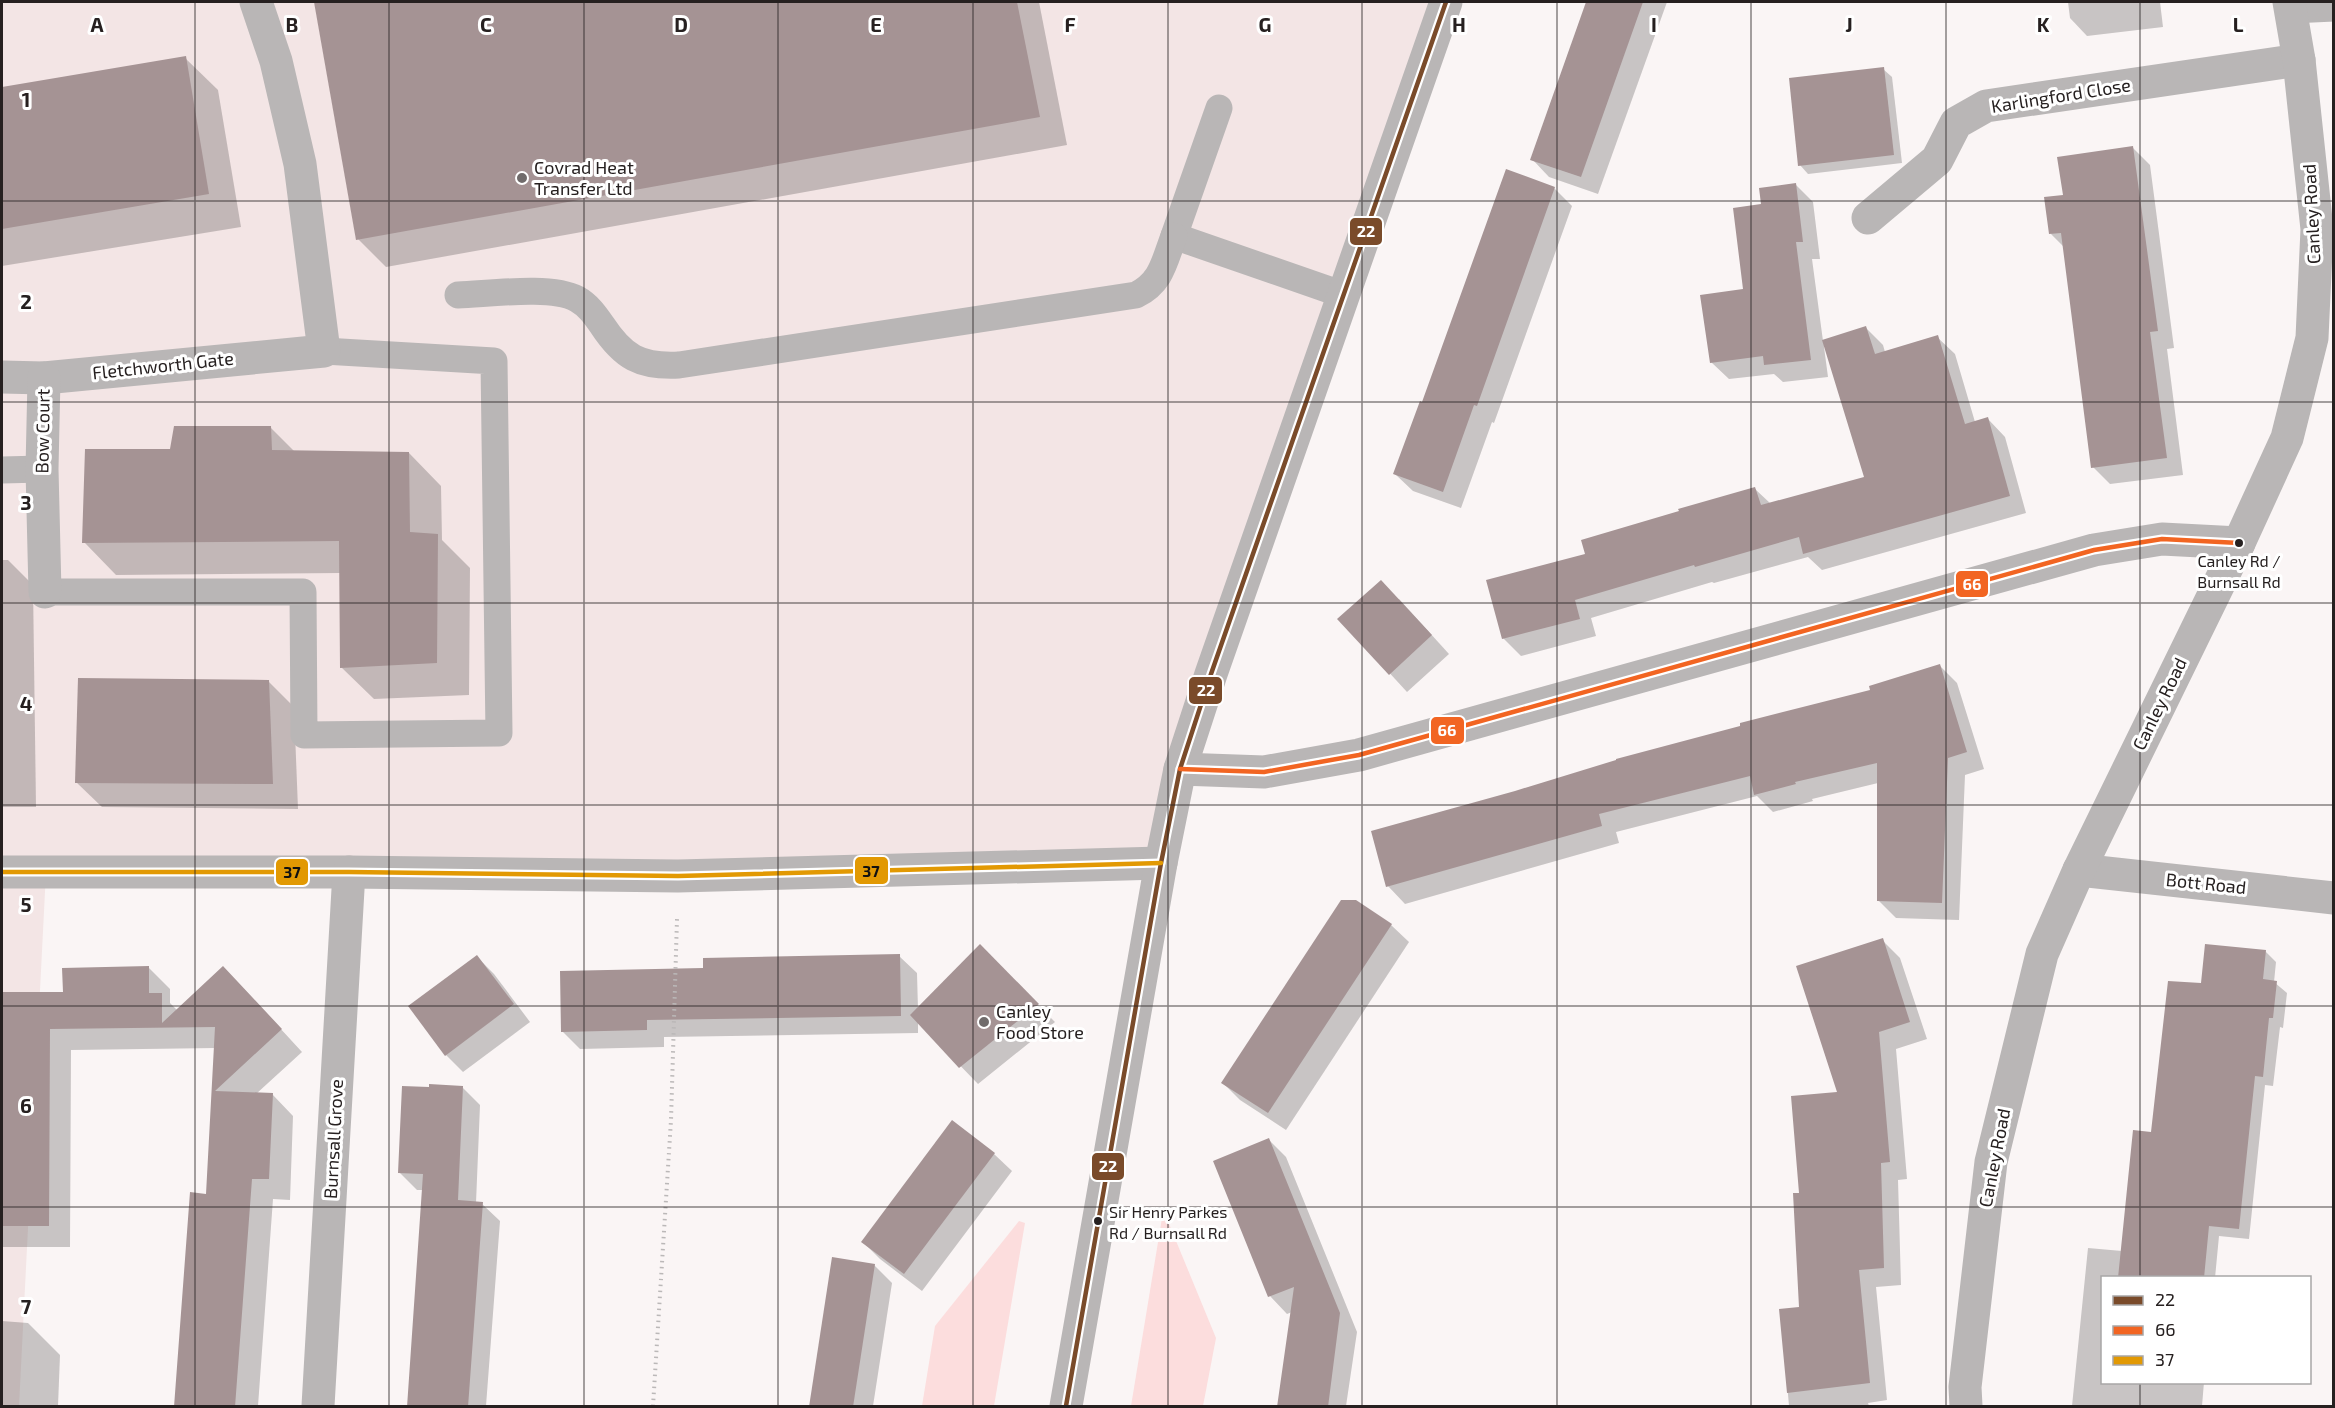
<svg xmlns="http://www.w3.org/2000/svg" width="2335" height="1408" viewBox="0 0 2335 1408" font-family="'Exo 2',sans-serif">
<rect width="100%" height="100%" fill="#faf5f5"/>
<polygon fill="#f3e5e5" points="2,2 1446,2 1161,863 46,872 19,1406 2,1406"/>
<g fill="#fcdddd">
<polygon points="1162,1218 1167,1219 1216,1338 1203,1406 1131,1406"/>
<polygon points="1019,1221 1025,1223 994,1406 922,1406 935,1326"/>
</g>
<g fill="#0003">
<polygon points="315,2 1039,2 1067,145 386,267 358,239"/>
<polygon points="1588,2 1667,2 1598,194 1549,177 1532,159"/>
<polygon points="2068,2 2160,2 2163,27 2087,36 2070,18"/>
<polygon points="185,58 218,90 241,227 2,266 2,88"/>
<polygon points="1883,69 1892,77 1902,163 1808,174 1800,165"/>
<polygon points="2133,148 2150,165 2174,348 2167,349 2183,475 2110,484 2093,467 2064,247 2051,234 2064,196"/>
<polygon points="1796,185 1813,202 1820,259 1812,259 1823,341 1866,328 1883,345 1885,352 1937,337 1955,354 1975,422 1988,419 2005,437 2026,513 1822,570 1808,557 1714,583 1712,582 1591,618 1596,636 1521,656 1503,638 1587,555 1755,489 1771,504 1865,478 1826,347 1824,347 1828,377 1783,382 1774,374 1729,379 1711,362 1745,291 1763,206"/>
<polygon points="1554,188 1572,206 1494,423 1492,422 1461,508 1413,491 1395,474 1423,404"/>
<polygon points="270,427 295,452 409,453 441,486 442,540 470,568 469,695 374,699 341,667 341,573 116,575 84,542"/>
<polygon points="2,560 8,560 33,585 36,807 2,807"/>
<polygon points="1399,599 1449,654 1407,692 1340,619"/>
<polygon points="1939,665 1957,683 1984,769 1965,775 1959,920 1896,918 1878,900 1878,783 1812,799 1813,801 1773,812 1757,796 1616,832 1619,843 1405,904 1388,886"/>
<polygon points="269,682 294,707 298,809 102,807 76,782"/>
<polygon points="1391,925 1409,942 1286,1130 1240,1100 1223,1083"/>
<polygon points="1882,940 1900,958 1927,1039 1896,1049 1907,1179 1898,1180 1901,1285 1876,1287 1887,1400 1868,1403 1869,1406 1789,1406 1781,1311 1801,1309 1800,1194 1839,1094"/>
<polygon points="980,947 1055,1022 978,1084 918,1022 918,1033 664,1037 664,1047 580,1049 562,1031 704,970 899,956 917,973 918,1010"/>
<polygon points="2265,951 2276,962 2274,982 2287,993 2283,1028 2280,1027 2273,1086 2265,1085 2249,1239 2219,1236 2215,1278 2102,1278 2102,1382 2204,1382 2202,1406 2072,1406 2088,1248 2122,1251 2153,1134 2202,985"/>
<polygon points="477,957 494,974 530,1022 463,1072 446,1055"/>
<polygon points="149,968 170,989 170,1003 177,1010 244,989 302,1052 256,1094 272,1094 293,1116 290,1200 273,1199 258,1406 176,1406 208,1195 216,1048 71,1050 70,1247 2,1247 2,994 64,994"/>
<polygon points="462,1087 480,1105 476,1203 482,1204 500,1221 486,1406 408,1406 424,1190 417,1190 399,1172"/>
<polygon points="1269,1140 1286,1157 1357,1332 1346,1406 1278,1406 1292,1312 1287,1314 1270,1296"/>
<polygon points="994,1154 1012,1171 922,1291 880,1259 863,1242"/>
<polygon points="874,1265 892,1283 873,1406 810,1406"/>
<polygon points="2,1321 28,1323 60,1355 58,1406 2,1406"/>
</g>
<g fill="#a59394">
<polygon points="314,2 1017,2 1040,117 356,240"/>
<polygon points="1586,2 1643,2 1581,177 1530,160"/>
<polygon points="186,56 209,194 2,229 2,87"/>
<polygon points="1884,67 1894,155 1798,166 1789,78"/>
<polygon points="2133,146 2158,331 2150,332 2167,458 2091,468 2061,233 2049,234 2044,197 2063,195 2057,157"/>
<polygon points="1506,169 1555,187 1477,406 1474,405 1443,492 1393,474 1420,401 1422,402"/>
<polygon points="1796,183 1803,242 1796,242 1811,360 1764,365 1763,356 1710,363 1700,295 1743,289 1733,208 1761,204 1759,188"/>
<polygon points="1866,326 1875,354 1938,335 1965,424 1988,417 2010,496 1803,554 1799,537 1695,567 1694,565 1575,600 1580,619 1502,639 1486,580 1585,554 1581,540 1679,511 1678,509 1755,487 1761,505 1864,477 1822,340"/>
<polygon points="174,426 271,426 272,450 409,452 410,532 438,534 437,663 340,668 339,541 82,543 85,449 170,449"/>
<polygon points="1381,580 1432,635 1389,675 1337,619"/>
<polygon points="1940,664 1967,752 1948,758 1942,903 1877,901 1877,763 1795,782 1796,784 1754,795 1750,776 1599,814 1602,826 1386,887 1371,831 1515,791 1616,760 1616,759 1740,726 1740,723 1870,690 1869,686"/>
<polygon points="78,678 269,680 273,784 75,783"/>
<polygon points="1341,900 1356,900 1392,924 1268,1113 1221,1083"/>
<polygon points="1883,938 1910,1022 1879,1032 1890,1162 1881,1163 1884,1268 1859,1270 1870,1383 1787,1393 1779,1309 1799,1307 1793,1193 1799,1193 1791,1096 1837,1092 1796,966"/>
<polygon points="980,944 1039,1004 959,1068 910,1015"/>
<polygon points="2205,944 2266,950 2263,979 2277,981 2273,1018 2269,1018 2263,1077 2255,1076 2239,1229 2209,1226 2204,1278 2118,1278 2133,1130 2151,1132 2168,981 2201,983"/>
<polygon points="900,954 901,1016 647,1020 647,1030 561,1032 560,971 703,968 703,958"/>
<polygon points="477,955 514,1004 445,1056 408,1006"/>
<polygon points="149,966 149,993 162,993 162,1023 223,966 282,1029 215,1091 273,1093 269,1179 252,1179 235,1407 174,1407 190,1192 206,1194 215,1027 50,1029 49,1226 2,1226 2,992 63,992 62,968"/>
<polygon points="429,1084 463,1086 458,1200 483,1202 468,1407 407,1407 423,1174 398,1173 402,1086 429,1087"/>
<polygon points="952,1120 995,1153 904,1274 861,1242"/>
<polygon points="1269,1138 1340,1313 1328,1407 1277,1407 1294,1287 1268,1297 1213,1161"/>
<polygon points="832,1257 875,1264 853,1407 809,1407"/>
</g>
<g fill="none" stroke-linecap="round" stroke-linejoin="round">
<polyline stroke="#bbb8b8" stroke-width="4" stroke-dasharray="1.5 4.5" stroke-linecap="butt" points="653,1406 671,1120 677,919"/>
<g stroke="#b9b6b6" stroke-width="27">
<polyline points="1219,108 1174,236 1344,295"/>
<path d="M458,295C489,294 551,285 577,299C588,305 595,315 602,325C623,357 640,367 679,365L1136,295C1162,282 1164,262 1174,236"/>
<polyline points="2,470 42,469"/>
<polyline points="45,592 303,592 304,735 499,733 494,361 324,351"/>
</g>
<g stroke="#b9b6b6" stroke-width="33">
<polyline points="2291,7 2334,5"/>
<polyline points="1868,218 1937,160 1956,123 1986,106 2299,60"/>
<polyline points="2,377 44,378 324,351 300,164 276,61 256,2"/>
<polyline points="44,378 42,469 45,592"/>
<polyline points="1180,769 1264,772 1359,755 2094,550 2162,539 2239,543"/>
<polyline points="2079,870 2334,898"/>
<polyline points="2,872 349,872 678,876 1161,863"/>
<polyline points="318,1406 349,872"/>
<polyline points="1066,1406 1161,863 1180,769 1211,674 1446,2"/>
<polyline points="1966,1406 1965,1387 1991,1162 2042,954 2079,870 2239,543 2287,438 2312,338 2317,229 2299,60 2289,2"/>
</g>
<g stroke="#fff" stroke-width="9">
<polyline id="bus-1" points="1066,1406 1161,863 1180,769 1211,674 1446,2"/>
</g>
<g stroke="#fff" stroke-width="9">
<polyline id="bus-2" points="1180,769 1264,772 1359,755 2094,550 2162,539 2239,543"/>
</g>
<g stroke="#fff" stroke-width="9">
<polyline id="bus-3" points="2,872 349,872 678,876 1161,863"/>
</g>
<use href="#bus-1" stroke="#7a4b2a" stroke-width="4.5"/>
<use href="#bus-2" stroke="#f26522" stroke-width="4.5"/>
<use href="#bus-3" stroke="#e29903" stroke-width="4.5"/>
</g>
<path fill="none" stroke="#262020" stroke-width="1.5" stroke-opacity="0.55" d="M195,2V1406M389,2V1406M584,2V1406M778,2V1406M973,2V1406M1168,2V1406M1362,2V1406M1557,2V1406M1751,2V1406M1946,2V1406M2140,2V1278M2,201H2334M2,402H2334M2,603H2334M2,805H2334M2,1006H2334M2,1207H2334M2140,1382V1406"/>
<g fill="#706b6b" stroke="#fff" stroke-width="2">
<circle cx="522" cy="178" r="6"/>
<circle cx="984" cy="1022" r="6"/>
</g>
<g fill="#262020" stroke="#fff" stroke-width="2">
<circle cx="2239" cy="543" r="5"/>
<circle cx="1098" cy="1221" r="5"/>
</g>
<g text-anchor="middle" stroke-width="6" stroke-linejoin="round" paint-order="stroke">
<g font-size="16" fill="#262020" stroke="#fff">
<text x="2239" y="567">Canley Rd /<tspan x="2239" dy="21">Burnsall Rd</tspan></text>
<text x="1109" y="1218" text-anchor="start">Sir Henry Parkes<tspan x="1109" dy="21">Rd / Burnsall Rd</tspan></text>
</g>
<g font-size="18" fill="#262020" stroke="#fff">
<text transform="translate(2061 96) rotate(-9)" y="6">Karlingford Close</text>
<text transform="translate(2312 214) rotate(-93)" y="6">Canley Road</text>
<text transform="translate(163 366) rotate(-6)" y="6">Fletchworth Gate</text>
<text transform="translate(43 431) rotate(-89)" y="6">Bow Court</text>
<text transform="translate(2160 704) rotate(-64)" y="6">Canley Road</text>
<text transform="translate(2206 884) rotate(6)" y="6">Bott Road</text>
<text transform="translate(334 1139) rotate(-87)" y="6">Burnsall Grove</text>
<text transform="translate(1995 1158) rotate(-79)" y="6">Canley Road</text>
</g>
<g font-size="18" fill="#262020" stroke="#fff" text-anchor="start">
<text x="534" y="174">Covrad Heat<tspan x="534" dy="21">Transfer Ltd</tspan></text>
<text x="996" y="1018">Canley<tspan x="996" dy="21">Food Store</tspan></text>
</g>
</g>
<g font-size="20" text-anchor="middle" font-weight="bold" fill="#262020" stroke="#fff" stroke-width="6" stroke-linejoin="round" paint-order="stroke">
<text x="97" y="32">A</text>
<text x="292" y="32">B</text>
<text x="486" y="32">C</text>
<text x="681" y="32">D</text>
<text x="876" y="32">E</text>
<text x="1070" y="32">F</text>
<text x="1265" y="32">G</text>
<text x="1459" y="32">H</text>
<text x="1654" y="32">I</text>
<text x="1849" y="32">J</text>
<text x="2043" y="32">K</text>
<text x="2238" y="32">L</text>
<text x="26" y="107">1</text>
<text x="26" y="309">2</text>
<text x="26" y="510">3</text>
<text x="26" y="711">4</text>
<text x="26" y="912">5</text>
<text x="26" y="1113">6</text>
<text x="26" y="1314">7</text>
</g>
<g stroke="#fff" stroke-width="2">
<rect x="1349" y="217" width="34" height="29" rx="6" fill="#7a4b2a"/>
<rect x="1955" y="570" width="34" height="28" rx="6" fill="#f26522"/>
<rect x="1188" y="676" width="35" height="29" rx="6" fill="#7a4b2a"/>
<rect x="1430" y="716" width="35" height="29" rx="6" fill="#f26522"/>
<rect x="854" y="856" width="35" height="29" rx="6" fill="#e29903"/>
<rect x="275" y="858" width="34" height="28" rx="6" fill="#e29903"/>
<rect x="1091" y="1152" width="34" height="29" rx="6" fill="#7a4b2a"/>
</g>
<g font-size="16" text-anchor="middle" font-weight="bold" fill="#fff">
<text x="1366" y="237">22</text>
<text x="1972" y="590">66</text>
<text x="1206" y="696">22</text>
<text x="1447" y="736">66</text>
<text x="1108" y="1172">22</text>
</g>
<g font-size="16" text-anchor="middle" font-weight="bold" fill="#111">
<text x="871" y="877">37</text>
<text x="292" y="878">37</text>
</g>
<rect width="2335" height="1408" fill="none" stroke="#262020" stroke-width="6"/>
<rect x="2101" y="1276" width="210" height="108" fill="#ffffff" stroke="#a8a6a6" stroke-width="1.5"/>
<rect x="2113" y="1296" width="30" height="9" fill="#7a4b2a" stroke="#a8a6a6" stroke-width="1.5"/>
<text x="2155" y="1306" font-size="18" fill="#262020">22</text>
<rect x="2113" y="1326" width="30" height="9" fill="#f26522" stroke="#a8a6a6" stroke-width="1.5"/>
<text x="2155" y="1336" font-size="18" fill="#262020">66</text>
<rect x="2113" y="1356" width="30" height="9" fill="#e29903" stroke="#a8a6a6" stroke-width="1.5"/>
<text x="2155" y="1366" font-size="18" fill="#262020">37</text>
</svg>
